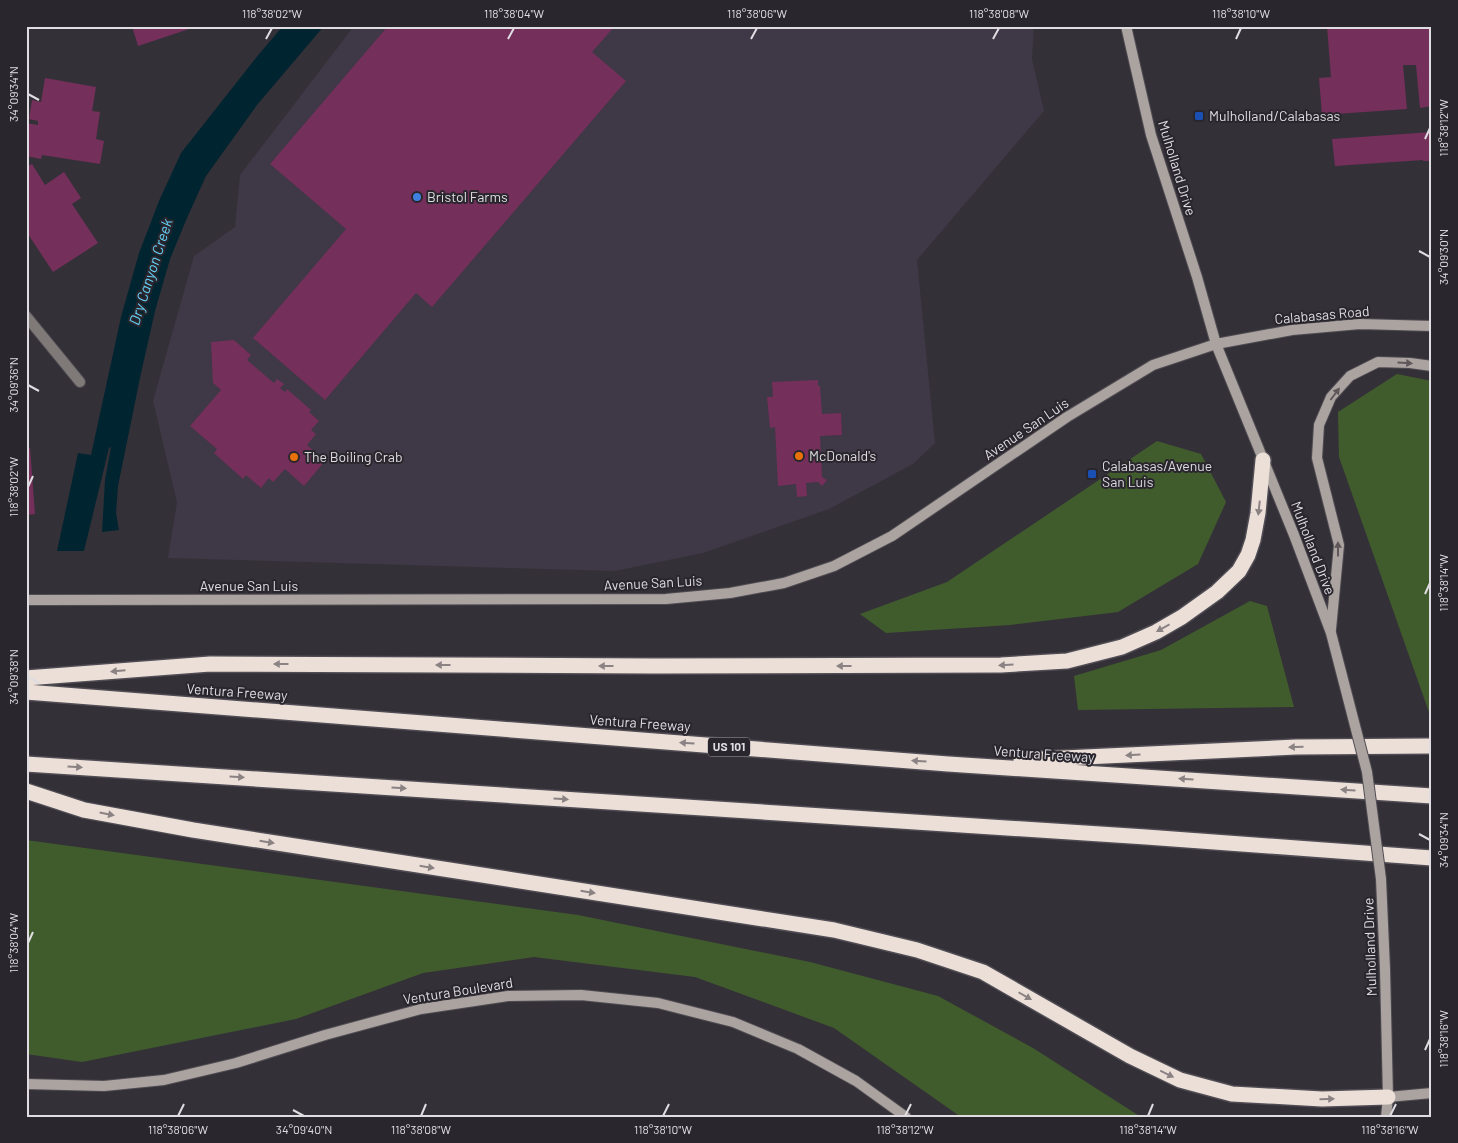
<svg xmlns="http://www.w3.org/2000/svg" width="1458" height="1143" viewBox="0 0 1458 1143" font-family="Barlow,sans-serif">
<rect width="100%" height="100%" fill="#343038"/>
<polygon fill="#3f3846" points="354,26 1034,26 1032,59 1044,111 917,260 935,443 913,464 829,509 703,553 615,571 168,558 177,502 153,401 194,256 235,227 240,175"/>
<g fill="#405c2c">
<polygon points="1397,374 1432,381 1432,715 1430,715 1339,457 1338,412"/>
<polygon points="1157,441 1201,454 1226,502 1198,564 1118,612 1010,625 886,633 860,614 947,582"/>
<polygon points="1250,601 1267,606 1294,707 1078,710 1074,676 1161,650"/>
<polygon points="26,840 578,915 810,962 938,996 1033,1048 1141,1117 961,1117 834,1028 695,977 534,957 423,973 296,1019 82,1062 26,1054"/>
</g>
<polygon fill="#012530" points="283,26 324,26 257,105 206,176 187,218 170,259 155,311 140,378 118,486 116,513 119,530 102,532 105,480 111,447 109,448 84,551 57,551 78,453 91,455 121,317 139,253 159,201 181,153 259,54"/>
<g fill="#742f5b">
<polygon points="132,26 195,26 195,27 138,46"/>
<polygon points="388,26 615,26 592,52 626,81 432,307 416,293 325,400 253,338 346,229 270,164"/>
<polygon points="1327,26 1432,26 1432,106 1420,108 1416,65 1403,65 1407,109 1322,115 1319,78 1331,77"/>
<polygon points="45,78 96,87 92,111 100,112 96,139 104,141 100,164 42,155 41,159 26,156 26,123 38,125 38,121 29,119 32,100 41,102"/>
<polygon points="1432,132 1432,161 1423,161 1423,160 1335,166 1332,139"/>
<polygon points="32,164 45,185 64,172 81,198 72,204 98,243 53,272 26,231 26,167"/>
<polygon points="234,340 251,355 247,360 274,383 277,379 284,384 280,388 285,392 287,389 311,410 309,412 319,421 311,430 316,434 307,445 325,461 304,486 285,469 273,482 269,478 261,488 246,475 243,479 214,453 217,449 190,426 221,390 213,383 211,342"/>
<polygon points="818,380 818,386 820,386 822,414 841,413 842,435 820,436 822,477 827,480 822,486 818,482 806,483 807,496 797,497 796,484 778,486 775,427 770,428 767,397 773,397 772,382"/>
<polygon points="30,448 35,514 26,515 26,449"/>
</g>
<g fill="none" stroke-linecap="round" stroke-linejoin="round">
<g stroke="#4f4c53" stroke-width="12">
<polyline id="street" points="26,316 80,382"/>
</g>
<g stroke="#4f4c53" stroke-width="12">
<g id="secondary">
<polyline points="1126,26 1151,135 1197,277 1216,344 1294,535 1331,633"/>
<polyline points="26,600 666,599 730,593 784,583 834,566 892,536 1067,417 1153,365 1216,344 1292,330 1360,324 1432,326"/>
<polyline points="1331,629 1339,545 1317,458 1319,425 1331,397 1350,376 1378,362 1410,363 1432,366"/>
<polyline points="1385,969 1388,1097 1386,1117"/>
<polyline points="26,1084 104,1086 164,1080 236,1063 325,1035 421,1009 508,996 581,995 658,1003 733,1022 798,1049 856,1081 906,1117"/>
<polyline points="1388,1097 1432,1093"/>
</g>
</g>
<g stroke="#4f4c53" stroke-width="18">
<g id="highway">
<polyline points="26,678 210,664 654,666 1001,665 1067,661 1122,647 1156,632 1182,617 1217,592 1239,571 1248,555 1253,540 1258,513 1263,460"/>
<polyline points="26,692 948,764 1432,796"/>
<polyline points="1021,760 1296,747 1432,746"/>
<polyline points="26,764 1146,837 1432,858"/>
<polyline points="26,791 84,810 193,830 834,930 917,950 983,972 1130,1056 1180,1080 1232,1094 1322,1099 1388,1097"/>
</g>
</g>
<use href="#street" stroke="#7f7a78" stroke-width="10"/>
<use href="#secondary" stroke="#aba39f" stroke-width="10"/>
<use href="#highway" stroke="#ebdfd8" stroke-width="15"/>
<g stroke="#4f4c53" stroke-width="12" stroke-linecap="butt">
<polyline id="secondary-bridge" points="1331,633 1367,772 1381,879 1385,969"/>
</g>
<use href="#secondary-bridge" stroke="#aba39f" stroke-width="10"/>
</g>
<defs><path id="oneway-solid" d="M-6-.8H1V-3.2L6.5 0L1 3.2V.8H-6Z" transform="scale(1.25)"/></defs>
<g fill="#5e585b">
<use href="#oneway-solid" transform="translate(1405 363) rotate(3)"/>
<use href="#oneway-solid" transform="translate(1335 394) rotate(-53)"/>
<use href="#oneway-solid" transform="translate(1338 549) rotate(-90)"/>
</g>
<g fill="#8a8283">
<use href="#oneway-solid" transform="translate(1259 508) rotate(96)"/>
<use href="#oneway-solid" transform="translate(1163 628) rotate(151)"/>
<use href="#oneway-solid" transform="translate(281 664) rotate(-180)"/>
<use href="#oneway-solid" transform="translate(443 665) rotate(-180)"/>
<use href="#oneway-solid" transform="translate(1006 665) rotate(177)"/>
<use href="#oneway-solid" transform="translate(606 666) rotate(-180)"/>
<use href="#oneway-solid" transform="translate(844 666) rotate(180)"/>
<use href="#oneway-solid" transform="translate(118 671) rotate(175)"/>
<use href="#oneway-solid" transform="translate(687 743) rotate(-176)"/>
<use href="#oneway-solid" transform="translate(1296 747) rotate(178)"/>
<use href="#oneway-solid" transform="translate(1133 755) rotate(177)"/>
<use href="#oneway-solid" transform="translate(919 761) rotate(-176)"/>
<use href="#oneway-solid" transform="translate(75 767) rotate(4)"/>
<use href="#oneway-solid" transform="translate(237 777) rotate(4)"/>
<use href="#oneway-solid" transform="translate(1186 779) rotate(-176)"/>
<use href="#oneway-solid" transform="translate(399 788) rotate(4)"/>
<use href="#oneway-solid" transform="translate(1348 790) rotate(-176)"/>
<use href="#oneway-solid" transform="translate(561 799) rotate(4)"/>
<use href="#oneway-solid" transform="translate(107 814) rotate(11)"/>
<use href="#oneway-solid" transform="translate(267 842) rotate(9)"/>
<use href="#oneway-solid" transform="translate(427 867) rotate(9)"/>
<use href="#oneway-solid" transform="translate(588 892) rotate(9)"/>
<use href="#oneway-solid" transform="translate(1025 996) rotate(30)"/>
<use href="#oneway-solid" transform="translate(1167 1074) rotate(26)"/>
<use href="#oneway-solid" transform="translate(1327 1099) rotate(-1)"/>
</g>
<path fill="none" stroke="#dfdde2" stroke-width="2" d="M266,39L272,28M508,39L514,28M751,39L757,28M993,39L999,28M1236,39L1241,28M28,94L39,100M1425,139L1430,128M1419,251L1430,257M28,385L39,391M28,487L33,476M1425,594L1430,583M28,677L39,683M1419,834L1430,840M28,943L33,932M1425,1050L1430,1039M293,1110L304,1116M178,1116L184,1104M421,1116L426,1104M663,1116L669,1104M905,1116L911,1104M1148,1116L1153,1104M1390,1116L1396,1104"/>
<g fill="#1a4fb4" stroke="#2a262e" stroke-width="2">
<rect x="1194" y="111" width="10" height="10" rx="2.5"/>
<rect x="1087" y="469" width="10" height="10" rx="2.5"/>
</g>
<circle fill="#3f7fe0" stroke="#2a262e" stroke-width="2" cx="417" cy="197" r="5"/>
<g fill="#e8710a" stroke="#2a262e" stroke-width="2">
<circle cx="799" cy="456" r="5"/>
<circle cx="294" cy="457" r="5"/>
</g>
<g text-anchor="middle" stroke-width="4" stroke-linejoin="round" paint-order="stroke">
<rect fill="#2a262e" stroke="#a9a6ac" stroke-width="1" x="708" y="737.5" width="42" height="19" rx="4"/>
<g font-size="12" font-weight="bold" fill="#dfdde2">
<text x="729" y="751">US 101</text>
</g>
<g font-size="14" fill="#dfdde2" stroke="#2a262e" text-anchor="start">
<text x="1209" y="121">Mulholland/Calabasas</text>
<text x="427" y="202">Bristol Farms</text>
<text x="809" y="461">McDonald's</text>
<text x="304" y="462">The Boiling Crab</text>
<text x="1102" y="471">Calabasas/Avenue<tspan x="1102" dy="16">San Luis</tspan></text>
</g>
<g font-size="14" fill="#dfdde2" stroke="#2a262e">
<text transform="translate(1177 168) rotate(73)" y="5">Mulholland Drive</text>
<text transform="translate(1322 315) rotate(-5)" y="5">Calabasas Road</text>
<text transform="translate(1026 429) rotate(-34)" y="5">Avenue San Luis</text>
<text transform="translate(1313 548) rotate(69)" y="5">Mulholland Drive</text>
<text transform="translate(653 583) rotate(-3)" y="5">Avenue San Luis</text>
<text x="249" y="591">Avenue San Luis</text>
<text transform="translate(237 692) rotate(4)" y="5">Ventura Freeway</text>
<text transform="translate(640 723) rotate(4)" y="5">Ventura Freeway</text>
<text transform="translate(1044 754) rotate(4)" y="5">Ventura Freeway</text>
<text transform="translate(1370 947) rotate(-92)" y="5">Mulholland Drive</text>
<text transform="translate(458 991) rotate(-9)" y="5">Ventura Boulevard</text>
</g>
<g font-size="15" font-style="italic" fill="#64d2f7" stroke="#2a262e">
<text transform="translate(151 272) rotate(-72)" y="5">Dry Canyon Creek</text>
</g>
</g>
<rect width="1458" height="1143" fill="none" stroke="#2a262e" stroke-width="55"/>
<rect x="28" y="28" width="1402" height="1088" fill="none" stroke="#dfdde2" stroke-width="2"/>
<g font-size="12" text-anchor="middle" fill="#dfdde2">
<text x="272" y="18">118°38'02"W</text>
<text x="514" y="18">118°38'04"W</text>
<text x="757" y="18">118°38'06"W</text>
<text x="999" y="18">118°38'08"W</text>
<text x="1241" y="18">118°38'10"W</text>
<text transform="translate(14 94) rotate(-90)" y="4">34°09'34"N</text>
<text transform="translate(1444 128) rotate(-90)" y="4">118°38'12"W</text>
<text transform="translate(1444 257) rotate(-90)" y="4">34°09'30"N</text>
<text transform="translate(14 385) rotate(-90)" y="4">34°09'36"N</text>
<text transform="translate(14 487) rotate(-90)" y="4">118°38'02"W</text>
<text transform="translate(1444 583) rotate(-90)" y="4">118°38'14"W</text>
<text transform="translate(14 677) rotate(-90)" y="4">34°09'38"N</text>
<text transform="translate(1444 840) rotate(-90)" y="4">34°09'34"N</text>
<text transform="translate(14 943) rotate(-90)" y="4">118°38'04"W</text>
<text transform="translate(1444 1039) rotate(-90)" y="4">118°38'16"W</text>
<text x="178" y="1134">118°38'06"W</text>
<text x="304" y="1134">34°09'40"N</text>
<text x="421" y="1134">118°38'08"W</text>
<text x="663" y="1134">118°38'10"W</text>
<text x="905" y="1134">118°38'12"W</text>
<text x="1148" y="1134">118°38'14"W</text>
<text x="1390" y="1134">118°38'16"W</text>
</g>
</svg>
